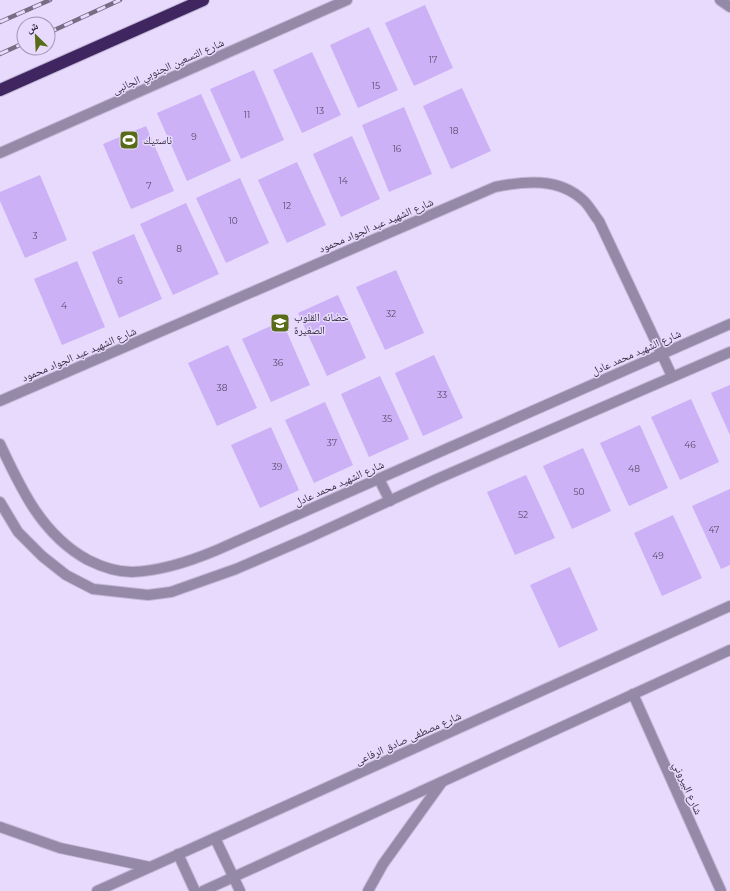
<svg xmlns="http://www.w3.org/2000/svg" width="730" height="891" viewBox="0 0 730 891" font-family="Montserrat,'Noto Naskh Arabic',sans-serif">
<rect width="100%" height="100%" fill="#e7dafd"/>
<g fill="#ccb1f6">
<polygon points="425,5 453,68 414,86 385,23"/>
<polygon points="369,27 398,90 358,108 330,45"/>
<polygon points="312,52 341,115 302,133 273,70"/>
<polygon points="254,70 284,140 241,159 210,89"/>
<polygon points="462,88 491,151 451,169 423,106"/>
<polygon points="201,94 231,161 187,181 157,113"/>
<polygon points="404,107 432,174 389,192 362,125"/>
<polygon points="146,126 174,191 131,209 103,144"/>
<polygon points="352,136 380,199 341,217 313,154"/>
<polygon points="297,162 326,225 287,243 258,180"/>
<polygon points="40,175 67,240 25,258 0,201 0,192"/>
<polygon points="240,178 269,243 226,263 196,198"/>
<polygon points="186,203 219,274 173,295 140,224"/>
<polygon points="134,234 162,299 119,318 92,252"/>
<polygon points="77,261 105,327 62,345 34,279"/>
<polygon points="396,270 424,333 385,350 356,287"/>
<polygon points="338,295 366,358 327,376 298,313"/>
<polygon points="282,321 310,385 271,402 242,339"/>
<polygon points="228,345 257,408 217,426 188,363"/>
<polygon points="434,355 463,418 423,436 395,373"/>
<polygon points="380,376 409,439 369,457 341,394"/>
<polygon points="730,385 730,435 711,393"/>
<polygon points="691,399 719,462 680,480 651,417"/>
<polygon points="325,402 353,465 314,483 285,420"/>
<polygon points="640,425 668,488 629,506 600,443"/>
<polygon points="271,427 299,490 260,508 231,445"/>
<polygon points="583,448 611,511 572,529 543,466"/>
<polygon points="526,475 555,538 515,555 487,492"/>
<polygon points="730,489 730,565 721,569 692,506"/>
<polygon points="673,515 702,578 662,596 634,533"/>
<polygon points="570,567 598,630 559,648 530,585"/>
</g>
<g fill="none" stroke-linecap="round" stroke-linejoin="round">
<g stroke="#c3b7d7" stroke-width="12">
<g id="minor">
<polyline points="720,0 730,7"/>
<polyline points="0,153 347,0"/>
<path d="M0,401L495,187C525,181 559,177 584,201C590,207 594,215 599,221L672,376"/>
<path d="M0,444C21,489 42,535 88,560C102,567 117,572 132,572C161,571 191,561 217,550L730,324"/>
<polyline points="379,479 390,501"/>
<polyline points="0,502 18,532 42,556 66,575 93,589 148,595 171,592 236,569 308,538 437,479 730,352"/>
<polyline points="633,694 721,891"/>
<polyline points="0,827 60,848 150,867"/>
<polyline points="215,838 240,891"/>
<polyline points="178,854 195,891"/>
<polyline points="97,891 730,606"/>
<polyline points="203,891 730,650"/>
<polyline points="368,891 383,864 442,782"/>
</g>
</g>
<g stroke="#c3b7d7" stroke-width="14">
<polyline id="highway" points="0,90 203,0"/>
</g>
<use href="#minor" stroke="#9489a7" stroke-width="10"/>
<use href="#highway" stroke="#402660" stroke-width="12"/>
<g stroke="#766d85" stroke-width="4.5">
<g id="rail">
<polyline points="0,22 50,0"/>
<polyline points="48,33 120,0"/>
<polyline points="0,54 24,43"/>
</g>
</g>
<use href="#rail" stroke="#e7dafd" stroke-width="3" stroke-dasharray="9" stroke-linecap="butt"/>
</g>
<defs>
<g id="stadium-square" transform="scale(1)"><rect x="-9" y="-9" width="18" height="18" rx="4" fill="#586b18" stroke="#e7dafd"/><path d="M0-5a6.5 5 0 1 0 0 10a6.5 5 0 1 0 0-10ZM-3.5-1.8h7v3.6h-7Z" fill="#fff"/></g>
<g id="school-square" transform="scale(1)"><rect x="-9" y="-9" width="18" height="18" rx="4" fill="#586b18" stroke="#e7dafd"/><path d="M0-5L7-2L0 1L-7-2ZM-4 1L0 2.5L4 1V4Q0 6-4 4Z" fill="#fff"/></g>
</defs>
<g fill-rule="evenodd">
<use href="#stadium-square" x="129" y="140"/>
<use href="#school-square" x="280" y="323"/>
</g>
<g text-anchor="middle" stroke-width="3" stroke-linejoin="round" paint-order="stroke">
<g font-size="9" fill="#594d6b">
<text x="433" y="63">17</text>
<text x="376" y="89">15</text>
<text x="320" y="114">13</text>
<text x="247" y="118">11</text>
<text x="454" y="134">18</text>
<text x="194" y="140">9</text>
<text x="397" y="152">16</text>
<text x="343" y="184">14</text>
<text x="149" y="189">7</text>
<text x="287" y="209">12</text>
<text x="233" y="224">10</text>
<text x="35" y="239">3</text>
<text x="179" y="252">8</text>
<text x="120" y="284">6</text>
<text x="64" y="309">4</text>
<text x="391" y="317">32</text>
<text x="278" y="366">36</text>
<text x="222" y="391">38</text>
<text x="442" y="398">33</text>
<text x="387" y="422">35</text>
<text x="332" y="446">37</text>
<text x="690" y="448">46</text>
<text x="277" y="470">39</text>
<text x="634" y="472">48</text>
<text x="579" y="495">50</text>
<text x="523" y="518">52</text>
<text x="714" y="533">47</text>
<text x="658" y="559">49</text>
</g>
<g font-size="11" fill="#332c3d" stroke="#e7dafd">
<text transform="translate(168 66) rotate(-24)" y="4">شارع التسعين الجنوبي الجانبى</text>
<text transform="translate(376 225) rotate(-23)" y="4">شارع الشهيد عبد الجواد محمود</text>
<text transform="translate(636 352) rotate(-24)" y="4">شارع الشهيد محمد عادل</text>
<text transform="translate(79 354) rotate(-23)" y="4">شارع الشهيد عبد الجواد محمود</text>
<text transform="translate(339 483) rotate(-24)" y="4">شارع الشهيد محمد عادل</text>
<text transform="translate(408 738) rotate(-24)" y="4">شارع مصطفى صادق الرفاعى</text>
<text transform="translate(688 788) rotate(66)" y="4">شارع البيروني</text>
</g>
<g font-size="11" fill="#332c3d" stroke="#e7dafd" text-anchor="start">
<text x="143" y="144">ناستيك</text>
<text x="294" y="321">حضانه القلوب<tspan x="294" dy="13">الصغيرة</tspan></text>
</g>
</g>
<g transform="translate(36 36) rotate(336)"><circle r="19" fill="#e7dafd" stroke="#9f94b0"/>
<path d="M0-3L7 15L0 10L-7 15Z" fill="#586b18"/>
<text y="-6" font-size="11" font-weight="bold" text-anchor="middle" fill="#332c3d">ش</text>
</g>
</svg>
